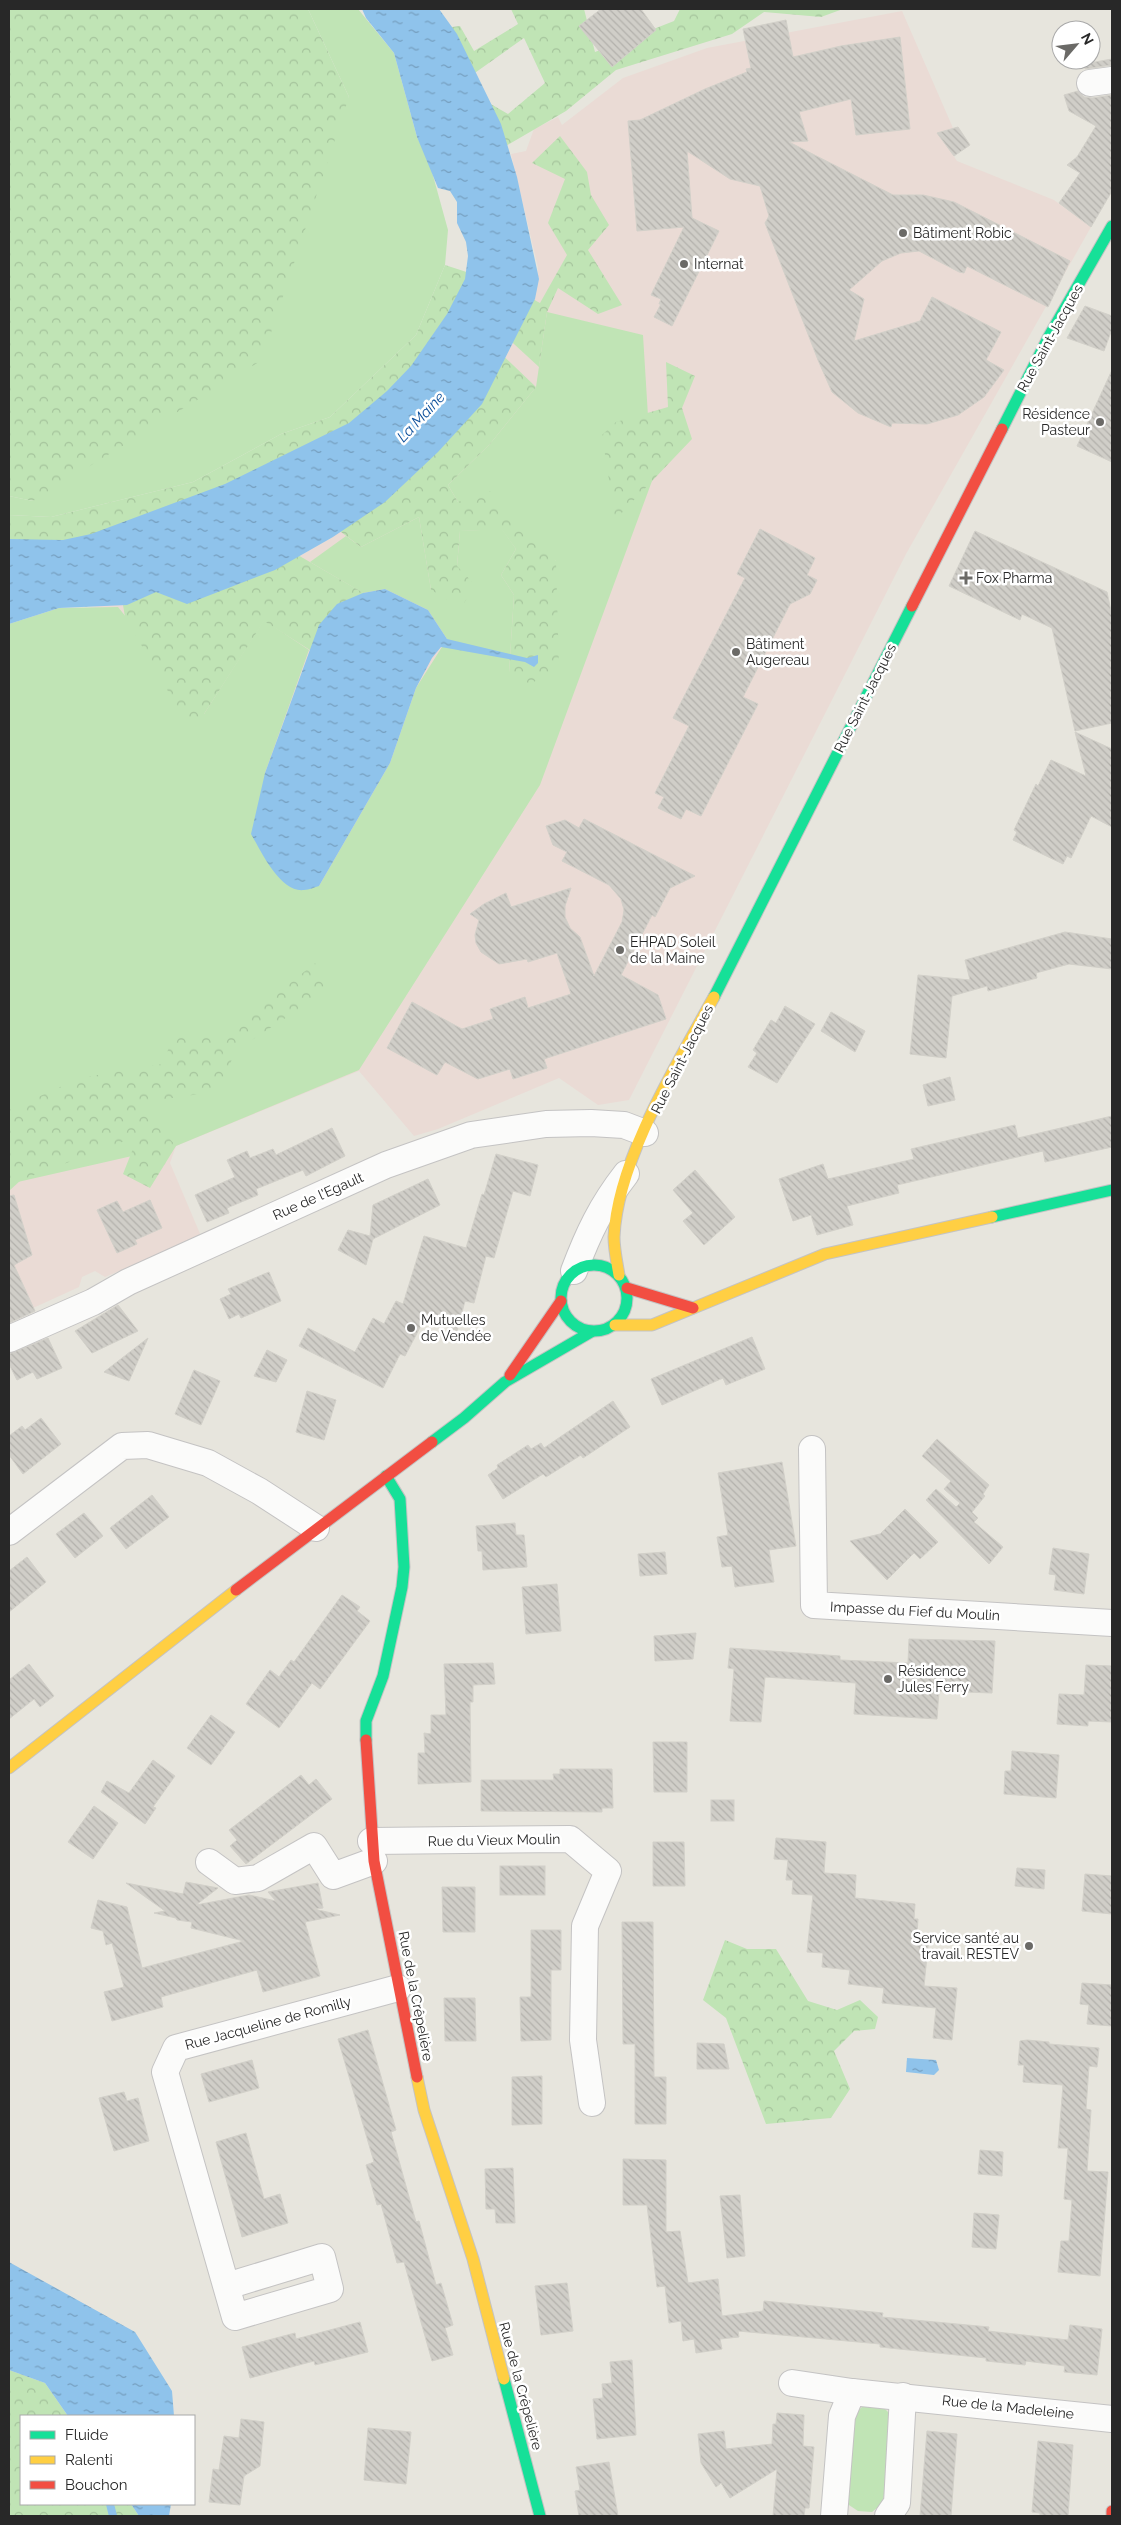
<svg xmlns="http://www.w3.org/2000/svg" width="1121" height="2525" viewBox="0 0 1121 2525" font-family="Raleway,sans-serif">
<defs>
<pattern id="forest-crowns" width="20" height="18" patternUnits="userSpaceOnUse" patternTransform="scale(1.25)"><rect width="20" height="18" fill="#c0e4b5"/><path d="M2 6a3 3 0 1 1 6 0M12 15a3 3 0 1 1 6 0" fill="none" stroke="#a5c49c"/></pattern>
<pattern id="water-ripples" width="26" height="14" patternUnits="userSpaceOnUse" patternTransform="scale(1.25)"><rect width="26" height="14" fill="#8fc3eb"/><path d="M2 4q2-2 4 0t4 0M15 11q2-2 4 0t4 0" fill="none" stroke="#759ebe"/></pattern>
<pattern id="building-back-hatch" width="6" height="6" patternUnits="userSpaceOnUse" patternTransform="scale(1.25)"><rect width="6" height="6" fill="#d0cec8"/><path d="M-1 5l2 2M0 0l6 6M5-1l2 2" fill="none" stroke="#b3b1ac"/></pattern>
</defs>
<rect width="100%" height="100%" fill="#e7e5dd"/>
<polygon fill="#eadbd5" points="902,11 953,128 938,133 957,161 1054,200 1091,227 906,554 629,1100 598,1105 559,1078 438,1129 414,1136 359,1071 176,1146 170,1163 201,1236 105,1277 95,1271 82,1277 79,1287 9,1319 9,624 275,570 333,537 482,404 535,299 538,267 511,154 526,151 534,129 558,117 562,125 623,78 707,48"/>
<g fill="#c0e4b5">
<polygon points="308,9 358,9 394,53 417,137 429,161 448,230 445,265 416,335 330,417 281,434 193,482 51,517 9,515 9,496 33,501 349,97"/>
<polygon points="547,312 643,335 652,481 540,785 359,1070 176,1146 9,1184 9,624 59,608 118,607 204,714 264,620 309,650 265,773 319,886 390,763 416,688 447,639 428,610 385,589 363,593 310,562 346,536 361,547 419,517 431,590 457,566 460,531 502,529 516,549 501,575 514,595 509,673 556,561 458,502 448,485 490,444 536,387"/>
<polygon points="864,2405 883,2407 892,2416 883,2503 872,2512 858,2511 846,2503 853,2416"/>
</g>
<g fill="url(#forest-crowns)">
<polygon points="9,9 308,9 349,97 262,360 33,501 9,496"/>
<polygon points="511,9 584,9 595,52 674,21 680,9 843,9 821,17 764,12 732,34 616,70 566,111 499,150 475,95 508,114 545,83 524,38 455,87 428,30 460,26 474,51 518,24"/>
<polygon points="560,136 587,172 591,195 609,225 588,250 622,305 598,314 558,288 547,312 539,367 502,333 527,296 540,303 567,255 548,223 565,179 532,163"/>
<polygon points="445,265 488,279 470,324 536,387 490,444 448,485 458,502 490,491 556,561 559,668 530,684 509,673 514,595 501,575 516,549 502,530 460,531 457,566 475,585 461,608 431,590 419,517 361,547 329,523 271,497 9,567 9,515 51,517 193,482 281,434 330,417 416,335"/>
<polygon points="666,362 695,376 682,408 692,439 615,520 602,435 616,422 668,407"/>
<polygon points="284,547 379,602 332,664 264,621 204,714 187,724 125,617 121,593"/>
<polygon points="315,963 333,987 235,1051 220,1091 138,1103 176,1146 150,1188 123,1174 138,1136 21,1180 9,1191 9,1110 80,1078 162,1064 174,1036 230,1032"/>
<polygon points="725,1940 747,1949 776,1949 808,2001 837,2010 860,2000 878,2017 875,2029 854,2031 834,2051 850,2089 831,2118 766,2124 726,2018 703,2000"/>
<polygon points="9,2370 45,2383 68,2416 21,2416 21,2504 131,2504 139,2516 9,2516"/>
</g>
<g fill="url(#water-ripples)">
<polygon points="362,9 439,9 457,34 501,124 517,177 539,279 535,299 482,404 438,452 385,502 333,537 275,570 187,604 156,592 127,605 59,608 9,624 9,539 63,540 91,534 225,484 349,423 387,391 411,366 447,314 465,279 468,256 466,242 457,223 457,202 450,191 438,188 417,137 394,53 366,18"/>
<path d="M385,589L428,610L447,639L527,658L538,655V663L534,667L525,662L441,647L432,658L416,688L390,763L319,886C315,887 309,890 304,890C280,893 261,851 251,834L265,773L319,625L337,604L363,593Z"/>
<polygon points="907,2058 936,2060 939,2070 934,2075 906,2072"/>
<polygon points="9,2262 135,2332 172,2391 174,2416 68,2416 45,2383 9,2370"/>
<polygon points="131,2504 171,2504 169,2516 139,2516"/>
</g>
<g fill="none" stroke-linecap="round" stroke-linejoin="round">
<polyline stroke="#8fc3eb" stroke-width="8" points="110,2504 113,2516"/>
</g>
<g fill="url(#building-back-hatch)" stroke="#d2d0c9">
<polygon points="601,9 641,9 656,30 612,67 579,26"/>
<polygon points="786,20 793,57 841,46 900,37 910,129 856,135 851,99 799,112 808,141 789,142 893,195 923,195 954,202 1070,261 1048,307 967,266 964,273 959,272 919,251 901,253 882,261 849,290 864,299 854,341 920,321 932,297 1001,332 986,360 1004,370 984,397 958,415 927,424 892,423 891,427 858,413 832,392 818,360 765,223 769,216 760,186 730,179 687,151 692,218 719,231 672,326 654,317 661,304 659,304 661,299 651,295 684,227 637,231 628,121 640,120 705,89 747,72 746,69 751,68 743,29"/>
<polygon points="1112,59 1112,65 1085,69 1084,64"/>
<polygon points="1078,91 1084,97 1092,98 1112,95 1112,191 1091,227 1059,203 1080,173 1067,165 1077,157 1096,126 1069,111 1064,95"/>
<polygon points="958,127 970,145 954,156 937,133"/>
<polygon points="1085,306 1112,316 1112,329 1104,351 1067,338"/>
<polygon points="1112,370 1112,462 1077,446"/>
<polygon points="760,529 815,558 807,575 817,580 810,594 790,604 743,697 758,704 701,816 686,809 681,819 658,808 664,797 655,793 689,726 673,718 745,578 737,574"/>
<polygon points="975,531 1107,592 1112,616 1112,723 1075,731 1052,628 1022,614 1020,620 949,586"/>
<polygon points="1075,732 1112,749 1112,827 1091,816 1071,858 1067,856 1063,864 1013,840 1017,832 1014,830 1036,784 1038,786 1051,760 1086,776"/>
<polygon points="584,819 695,876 670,888 655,917 652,915 621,975 658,995 666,1019 544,1059 547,1068 513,1079 510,1069 478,1079 445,1062 437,1075 387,1048 412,1002 462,1029 493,1019 490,1009 525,997 528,1008 571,994 557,953 528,962 527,959 499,964 481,952 476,943 475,935 479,920 470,914 484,904 506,893 511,907 571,888 565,906 565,917 570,928 580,937 594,976 622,922 624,910 621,899 609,885 562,861 567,852 553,845 546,826 565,820 579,828"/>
<polygon points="1065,932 1112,939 1112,969 1069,964 1036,973 1037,978 988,991 987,986 952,996 946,1058 910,1054 918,975 970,980 965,960"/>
<polygon points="785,1006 815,1024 777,1083 748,1067 757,1053 753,1050 771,1020 776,1023"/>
<polygon points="831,1012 865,1031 855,1052 821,1031"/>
<polygon points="950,1077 955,1100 928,1106 923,1085"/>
<polygon points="1112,1116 1112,1147 1045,1162 1043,1151 897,1185 899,1193 847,1206 853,1225 817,1235 811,1215 793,1221 779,1179 823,1164 828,1179 914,1159 911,1149 1015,1125 1018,1138"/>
<polygon points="332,1128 345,1156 306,1176 303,1170 256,1189 258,1195 227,1208 229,1213 207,1222 195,1195 235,1177 227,1160 247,1151 250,1158 273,1149 276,1155"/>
<polygon points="496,1154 538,1165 530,1196 513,1191 494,1258 486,1256 474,1303 465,1301 457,1331 426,1316 405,1356 400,1354 383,1388 299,1346 308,1328 355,1352 373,1318 384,1324 396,1301 403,1304 424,1236 466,1248 482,1194 484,1195"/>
<polygon points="695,1170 735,1217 704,1245 683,1221 693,1213 673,1190"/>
<polygon points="428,1179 440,1205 373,1239 366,1265 338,1250 348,1230 370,1236 373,1205"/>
<polygon points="14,1195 32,1255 14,1265 35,1311 9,1323 9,1196"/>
<polygon points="150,1200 162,1228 135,1240 137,1244 117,1253 97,1210 117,1201 123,1212"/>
<polygon points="269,1272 281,1301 241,1318 239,1314 229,1319 220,1299 231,1294 228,1289"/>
<polygon points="118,1305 138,1331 92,1353 75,1331"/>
<polygon points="752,1337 765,1369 726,1385 723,1378 662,1405 651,1379"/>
<polygon points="48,1338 62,1368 37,1379 33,1372 17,1380 9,1364 9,1354"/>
<polygon points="148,1338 129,1381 104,1372"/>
<polygon points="267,1350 287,1360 276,1382 254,1376"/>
<polygon points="194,1370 220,1381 201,1425 175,1414"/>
<polygon points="307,1391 336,1400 324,1440 296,1432"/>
<polygon points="613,1401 630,1427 583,1458 581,1455 546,1477 543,1474 503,1499 488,1475 498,1468 497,1465 528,1445 531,1449 541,1443 544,1448"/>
<polygon points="41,1418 61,1444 23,1474 9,1455 9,1436 22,1426 25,1430"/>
<polygon points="937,1439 989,1485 983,1494 985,1496 972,1512 978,1518 974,1522 1003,1547 989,1564 926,1500 936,1489 956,1507 960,1503 944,1489 951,1481 922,1456"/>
<polygon points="782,1462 796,1546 769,1550 774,1582 735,1587 732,1566 722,1567 717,1537 728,1535 718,1473"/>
<polygon points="152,1495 169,1517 126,1549 110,1528"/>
<polygon points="905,1509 938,1542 920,1559 914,1553 887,1580 850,1541 880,1534"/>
<polygon points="84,1513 103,1536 75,1558 56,1534"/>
<polygon points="515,1523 516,1535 524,1535 527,1567 483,1570 482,1551 478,1551 476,1526"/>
<polygon points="1053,1548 1089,1554 1084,1594 1054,1590 1056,1575 1049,1574"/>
<polygon points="665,1552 667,1574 640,1576 638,1554"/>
<polygon points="27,1557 46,1582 9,1612 9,1571"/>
<polygon points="557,1584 561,1631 526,1634 522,1587"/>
<polygon points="342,1595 360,1607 357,1611 370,1621 320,1689 312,1683 279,1728 246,1704 270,1670 279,1677 291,1660 294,1662"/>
<polygon points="696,1633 693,1659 655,1661 654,1636"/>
<polygon points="909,1639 995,1641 992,1693 939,1691 937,1719 854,1714 856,1683 765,1677 761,1722 730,1721 734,1669 728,1668 730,1648 840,1656 840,1660 908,1663"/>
<polygon points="493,1663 495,1684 473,1685 473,1702 470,1702 471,1782 418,1784 418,1753 425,1753 424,1733 431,1734 431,1715 446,1715 444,1664"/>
<polygon points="29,1664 54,1696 40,1707 34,1699 9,1719 9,1680"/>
<polygon points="1086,1665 1112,1666 1112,1722 1088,1721 1088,1726 1057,1724 1059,1694 1084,1695"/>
<polygon points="211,1715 235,1732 211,1765 187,1748"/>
<polygon points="653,1742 687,1742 687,1792 654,1792"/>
<polygon points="1012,1751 1059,1755 1056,1798 1004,1794 1005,1771 1011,1771"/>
<polygon points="153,1760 175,1776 153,1807 156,1808 145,1824 101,1792 107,1781 129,1793"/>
<polygon points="560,1769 612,1769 613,1808 602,1808 602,1812 481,1811 481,1780 554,1780 553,1774 560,1774"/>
<polygon points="301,1775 309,1785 316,1779 332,1799 246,1864 230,1846 237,1840 229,1830"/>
<rect x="711" y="1800" width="23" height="21"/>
<polygon points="94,1806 118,1823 93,1859 68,1842"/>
<polygon points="776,1838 826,1842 824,1873 856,1875 855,1898 915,1904 914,1919 918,1919 917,1934 929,1936 924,1986 957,1988 952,2040 933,2038 936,2008 882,2003 884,1988 848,1984 850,1970 822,1967 823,1953 807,1952 813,1895 792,1894 793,1880 786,1880 788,1860 774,1859"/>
<polygon points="653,1842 684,1842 685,1886 653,1886"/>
<rect x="500" y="1866" width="45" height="29"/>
<polygon points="1017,1868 1045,1870 1044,1889 1015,1886"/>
<polygon points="1085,1874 1112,1876 1112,1914 1082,1911"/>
<polygon points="186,1882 218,1888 196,1905 249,1895 276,1901 268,1892 318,1883 323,1908 314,1909 340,1915 305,1922 320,1976 263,1992 257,1970 161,1997 163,2007 112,2021 104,1992 124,1987 112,1943 106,1945 103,1931 91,1928 98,1900 127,1907 142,1968 244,1941 191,1928 192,1922 177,1920 176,1918 154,1913 165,1911 126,1883 183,1894"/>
<polygon points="442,1887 475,1887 475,1932 443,1932"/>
<polygon points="622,1922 653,1922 654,2077 666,2077 666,2124 635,2124 635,2044 623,2044"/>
<polygon points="531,1930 561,1930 561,1970 551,1970 551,2040 521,2041 520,1997 531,1997"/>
<polygon points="1082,1983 1112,1985 1112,2026 1087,2024 1089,2005 1080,2004"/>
<polygon points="444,1998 475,1998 476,2041 445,2041"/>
<polygon points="368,2030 396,2130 391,2132 416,2222 419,2221 436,2285 441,2283 453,2325 445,2328 453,2355 432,2361 404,2262 397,2263 381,2204 377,2205 366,2165 374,2162 338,2039"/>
<polygon points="1027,2040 1049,2042 1049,2044 1099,2048 1097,2067 1089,2066 1086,2109 1091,2110 1087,2171 1108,2172 1100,2276 1058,2272 1061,2241 1069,2241 1072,2200 1064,2199 1068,2148 1058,2148 1063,2085 1023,2082 1024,2065 1018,2065 1020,2041"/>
<polygon points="697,2043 724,2044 729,2069 697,2069"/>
<polygon points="252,2060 259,2088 209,2102 201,2074"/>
<polygon points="542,2076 542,2124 512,2125 512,2077"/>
<polygon points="124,2092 127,2101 138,2098 149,2141 114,2151 99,2098"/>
<polygon points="246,2133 264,2199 280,2194 288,2223 242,2237 216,2142"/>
<polygon points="980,2150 1003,2152 1002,2176 978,2174"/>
<polygon points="623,2159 666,2160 666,2232 680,2231 688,2283 718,2279 722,2316 763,2311 764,2301 883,2313 882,2317 989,2327 988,2331 1068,2340 1070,2325 1102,2329 1097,2375 1064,2372 1065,2366 1026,2361 1025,2365 986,2361 986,2358 880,2347 880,2344 738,2331 739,2337 720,2339 722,2349 696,2353 694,2339 683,2341 681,2321 669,2323 665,2286 657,2287 647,2205 623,2205"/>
<polygon points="513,2168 515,2223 496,2223 495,2209 486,2209 485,2169"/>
<polygon points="740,2195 745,2256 727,2258 720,2196"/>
<polygon points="974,2213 999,2215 996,2249 972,2247"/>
<polygon points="567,2283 573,2331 541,2335 535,2286"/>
<polygon points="360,2322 368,2352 315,2365 314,2361 250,2378 242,2347 295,2333 296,2339"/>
<polygon points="632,2360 636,2435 597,2439 593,2399 603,2398 602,2384 612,2383 610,2362"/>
<polygon points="777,2413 804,2415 803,2446 814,2447 809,2508 805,2508 804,2516 773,2516 777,2469 730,2498 721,2483 716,2487 701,2463 698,2434 724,2431 726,2449 772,2444 773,2424 776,2424"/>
<polygon points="241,2419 264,2422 260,2466 244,2476 240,2505 209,2502 213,2469 219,2470 224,2436 239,2438"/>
<polygon points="368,2428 411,2432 406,2484 364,2480"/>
<polygon points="927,2431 957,2434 951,2516 920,2516"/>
<polygon points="1038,2441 1073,2445 1068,2516 1040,2516 1040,2513 1032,2512"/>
<polygon points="609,2462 618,2516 579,2516 575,2491 580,2490 576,2467"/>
</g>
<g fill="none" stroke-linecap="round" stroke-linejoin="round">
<g stroke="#c4c3c3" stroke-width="28">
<g id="street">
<polyline points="1090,83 1112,80"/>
<path d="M574,1271C588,1234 601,1206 626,1174"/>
<polyline points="9,1339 93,1302 128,1282 386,1165 471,1135 546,1124 591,1123 624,1125 645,1133"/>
<polyline points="812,1449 814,1605 1112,1623"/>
<polyline points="9,1532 122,1446 148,1445 208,1463 259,1491 316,1528"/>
<polyline points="371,1841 570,1839 608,1871 585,1926 583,2040 592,2103"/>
<polyline points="209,1862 235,1881 258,1878 314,1846 333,1876 374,1861"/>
<polyline points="227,2286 322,2257 330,2289 235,2317 165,2072 176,2048 398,1988"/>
<polyline points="792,2383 852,2392"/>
<polyline points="834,2516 842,2416 852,2392 1112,2419"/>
<polyline points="888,2516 897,2503 903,2396"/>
</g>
</g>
<g stroke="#c4c3c3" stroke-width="13">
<g id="fast">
<polyline points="1002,429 1048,338 1112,226"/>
<polyline points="714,997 912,606"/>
<polyline points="992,1217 1112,1190"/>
<circle cx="594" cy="1298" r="33"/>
<polyline points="432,1442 464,1418 505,1382 591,1332"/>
<polyline points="366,1740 366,1721 383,1676 402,1587 404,1567 400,1499 386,1476"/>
<polyline points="504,2379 540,2516"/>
</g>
</g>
<g stroke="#c4c3c3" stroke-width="13">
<g id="slow">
<path d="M619,1275C617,1263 614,1249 614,1237C617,1161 677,1064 714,997"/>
<polyline points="615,1325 652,1325 825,1254 992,1217"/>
<polyline points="9,1768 236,1590"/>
<polyline points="417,2077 424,2110 473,2259 504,2379"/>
</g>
</g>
<g stroke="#c4c3c3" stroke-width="13">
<g id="jam">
<polyline points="912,606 1002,429"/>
<polyline points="627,1288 693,1308"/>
<polyline points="510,1375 561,1301"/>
<polyline points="236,1590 432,1442"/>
<polyline points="366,1740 374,1861 417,2077"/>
<polyline points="1112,2511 1112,2516"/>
</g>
</g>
<use href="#street" stroke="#fbfbfa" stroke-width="26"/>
<use href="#fast" stroke="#16e098" stroke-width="11"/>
<use href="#slow" stroke="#ffcf43" stroke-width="11"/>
<use href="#jam" stroke="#f24e42" stroke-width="11"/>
</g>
<g fill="#6b6a67" stroke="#fff" stroke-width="2">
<circle cx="903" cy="233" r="5"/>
<circle cx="684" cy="264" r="5"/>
<circle cx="1100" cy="422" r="5"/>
<path d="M963.5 570.5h5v5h5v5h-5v5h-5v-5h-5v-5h5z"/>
<circle cx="736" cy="652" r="5"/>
<circle cx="620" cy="950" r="5"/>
<circle cx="411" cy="1328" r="5"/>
<circle cx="888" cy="1679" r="5"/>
<circle cx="1029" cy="1946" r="5"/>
</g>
<g text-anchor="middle" stroke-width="5" stroke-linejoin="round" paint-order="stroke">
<g font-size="14" fill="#282828" stroke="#fff" text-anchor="start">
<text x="913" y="238">Bâtiment Robic</text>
<text x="694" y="269">Internat</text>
<text x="1090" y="419" text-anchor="end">Résidence<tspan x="1090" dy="16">Pasteur</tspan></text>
<text x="976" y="583">Fox Pharma</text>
<text x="746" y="649">Bâtiment<tspan x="746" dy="16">Augereau</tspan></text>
<text x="630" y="947">EHPAD Soleil<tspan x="630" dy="16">de la Maine</tspan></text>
<text x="421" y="1325">Mutuelles<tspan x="421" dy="16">de Vendée</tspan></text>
<text x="898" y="1676">Résidence<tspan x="898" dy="16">Jules Ferry</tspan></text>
<text x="1019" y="1943" text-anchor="end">Service santé au<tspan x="1019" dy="16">travail. RESTEV</tspan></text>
</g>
<g font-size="14" fill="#282828" stroke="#fff">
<text transform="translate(1050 338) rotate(-61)" y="5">Rue Saint-Jacques</text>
<text transform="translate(865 698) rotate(-63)" y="5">Rue Saint-Jacques</text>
<text transform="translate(682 1059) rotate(-63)" y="5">Rue Saint-Jacques</text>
<text transform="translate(318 1196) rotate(-24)" y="5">Rue de l'Egault</text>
<text transform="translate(915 1611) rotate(3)" y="5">Impasse du Fief du Moulin</text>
<text transform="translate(494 1840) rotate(-1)" y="5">Rue du Vieux Moulin</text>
<text transform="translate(416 1996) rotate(79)" y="5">Rue de la Crêpelière</text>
<text transform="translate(268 2023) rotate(-15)" y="5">Rue Jacqueline de Romilly</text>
<text transform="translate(521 2386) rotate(75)" y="5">Rue de la Crêpelière</text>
<text transform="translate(1008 2407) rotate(6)" y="5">Rue de la Madeleine</text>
</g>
<g font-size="15" font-style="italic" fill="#0a4e9a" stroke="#fff">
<text transform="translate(421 417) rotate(-47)" y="5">La Maine</text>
</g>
</g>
<rect width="1121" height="2525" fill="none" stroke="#282828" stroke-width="20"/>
<rect x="20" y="2415" width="175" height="90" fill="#ffffff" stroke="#a9a9a9"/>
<rect x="30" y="2431" width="25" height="8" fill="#16e098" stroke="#a9a9a9"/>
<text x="65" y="2440" font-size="15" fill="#282828">Fluide</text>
<rect x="30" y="2456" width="25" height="8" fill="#ffcf43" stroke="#a9a9a9"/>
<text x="65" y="2465" font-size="15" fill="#282828">Ralenti</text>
<rect x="30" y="2481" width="25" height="8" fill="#f24e42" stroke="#a9a9a9"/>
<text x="65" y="2490" font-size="15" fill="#282828">Bouchon</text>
<g transform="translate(1076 45) rotate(62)"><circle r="24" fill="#ffffff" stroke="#a9a9a9"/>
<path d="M0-4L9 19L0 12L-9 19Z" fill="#6b6a67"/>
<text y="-8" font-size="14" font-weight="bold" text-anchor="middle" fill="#282828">N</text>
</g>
</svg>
